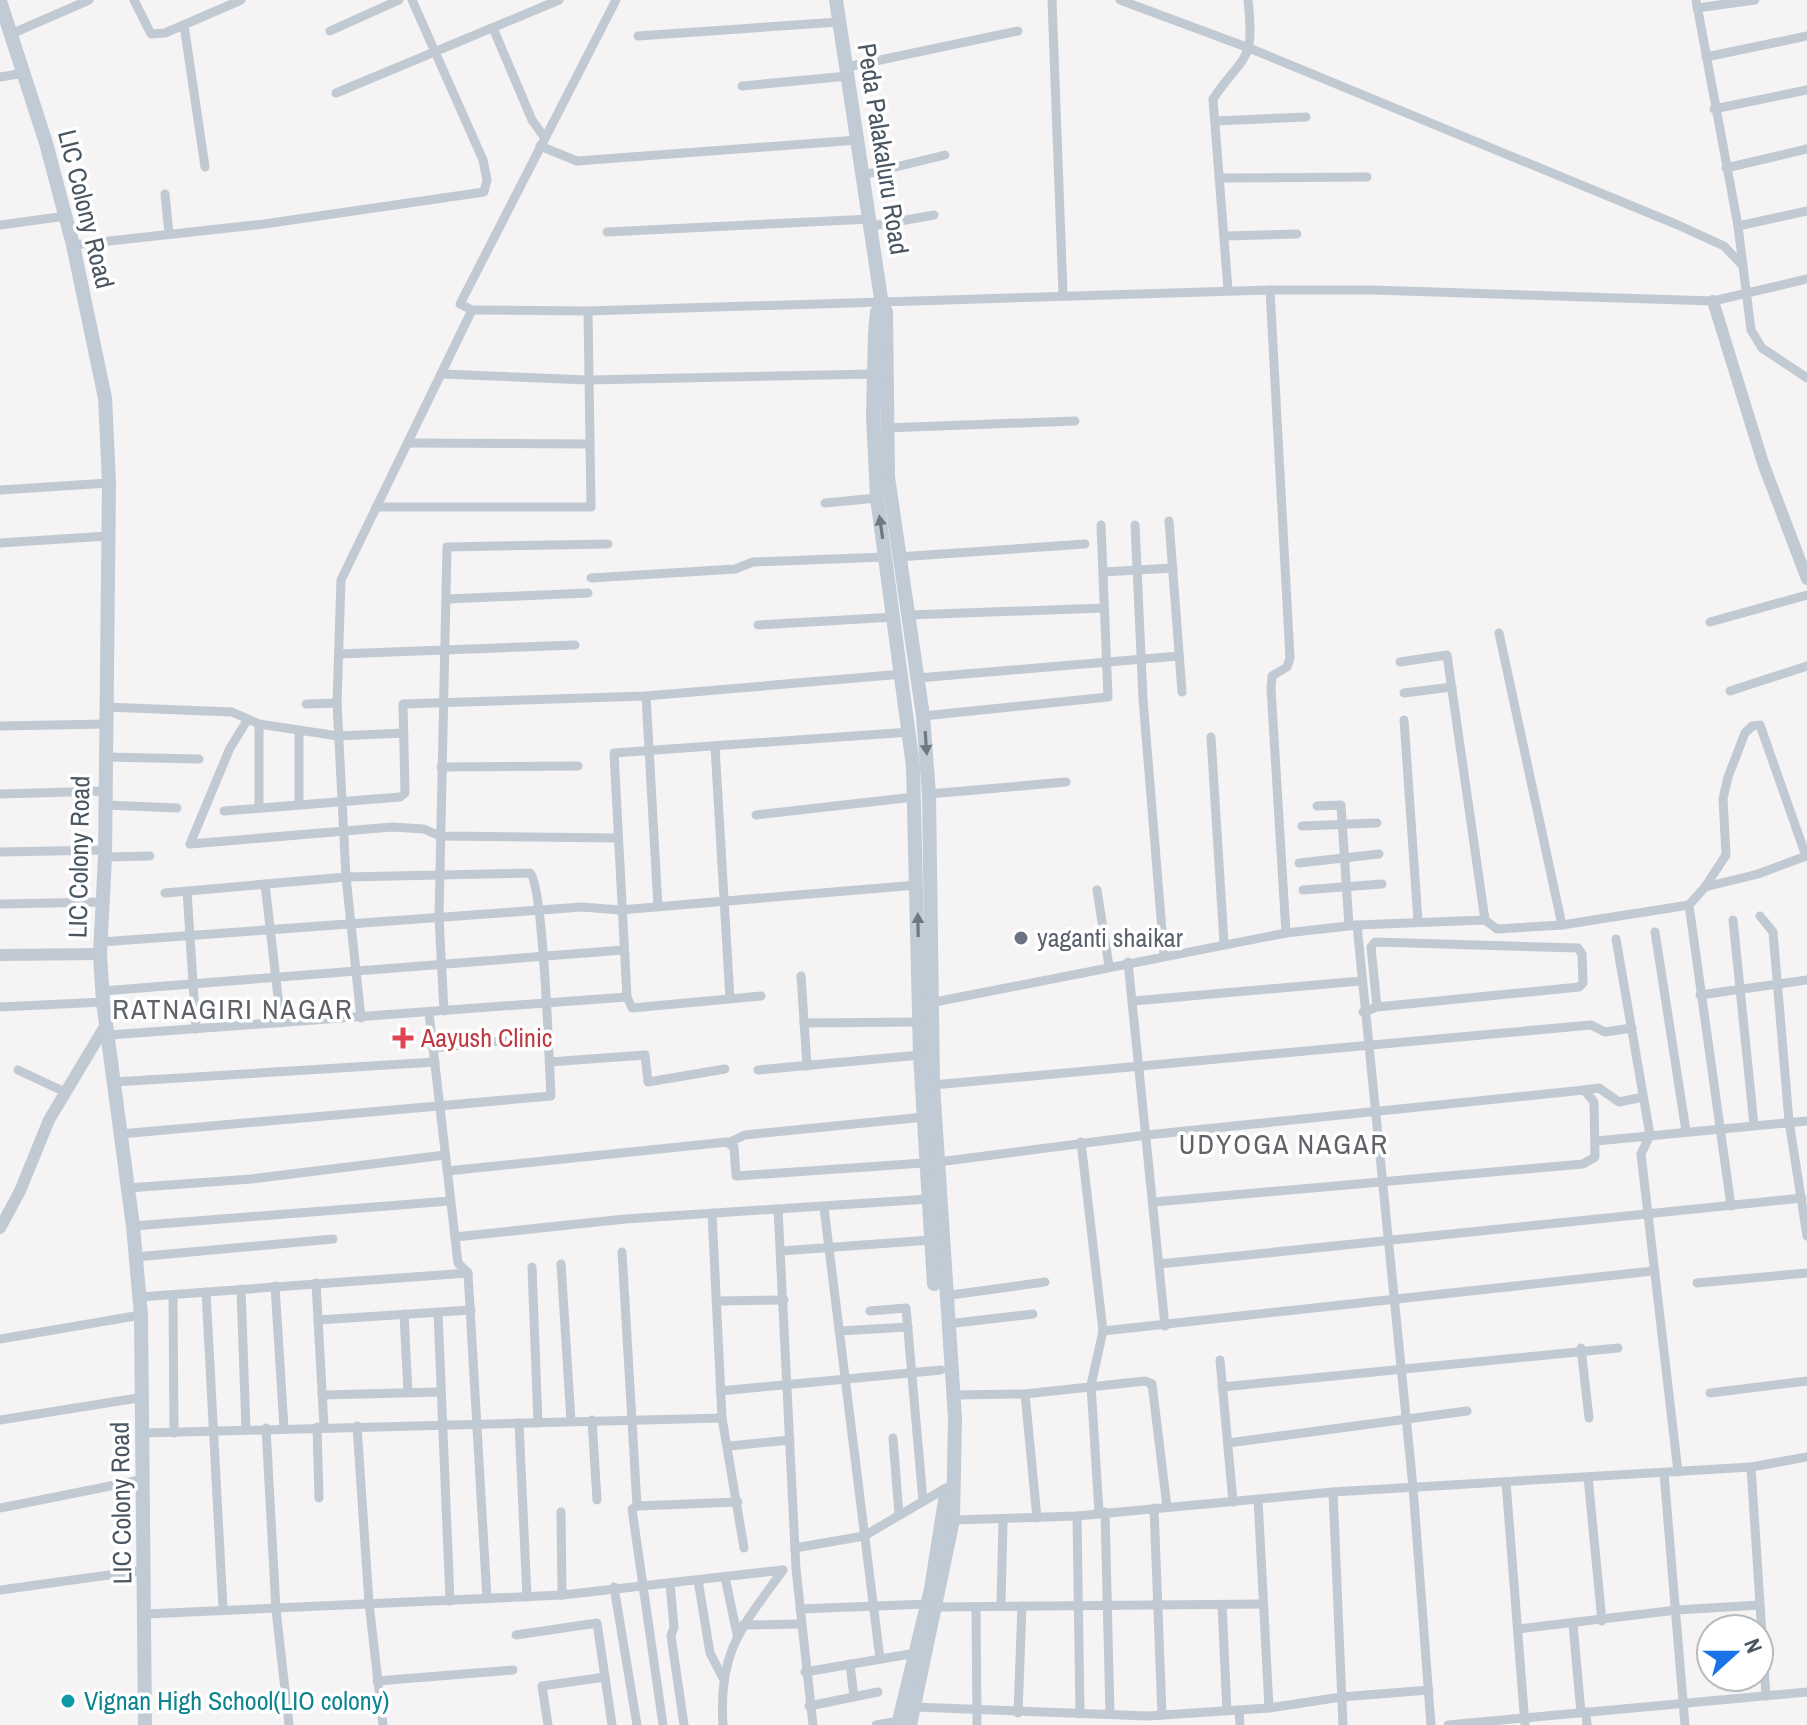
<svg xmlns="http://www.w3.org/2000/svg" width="1807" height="1725" viewBox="0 0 1807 1725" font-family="'Archivo Narrow',sans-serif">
<rect width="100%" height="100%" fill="#f5f3f3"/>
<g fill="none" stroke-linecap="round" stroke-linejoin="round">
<g stroke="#c1cad2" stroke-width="9">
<polyline points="134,0 151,34 165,33 241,0"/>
<polyline points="1052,0 1063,294"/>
<polyline points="1120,0 1249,48 1678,225 1724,246 1742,265"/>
<polyline points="1696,0 1738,226 1751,330 1762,348 1807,378"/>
<polyline points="1697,8 1755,0"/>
<polyline points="184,25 205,167"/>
<polyline points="493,28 532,120 544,137"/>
<polyline points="330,31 399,0"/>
<polyline points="11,34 89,0"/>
<polyline points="638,36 839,22"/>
<polyline points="1706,57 1807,36"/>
<polyline points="847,67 1018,31"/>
<polyline points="0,77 24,73"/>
<polyline points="742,86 848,76"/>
<polyline points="336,93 559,0"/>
<polyline points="1714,109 1807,90"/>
<polyline points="1215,121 1306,117"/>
<polyline points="540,146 577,161 858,140"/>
<polyline points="1726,168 1807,149"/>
<polyline points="863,175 945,155"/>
<polyline points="1219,178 1367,177"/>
<polyline points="165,194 169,234"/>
<polyline points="0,225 66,216"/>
<polyline points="872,226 934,215"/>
<polyline points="1738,226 1807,211"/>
<polyline points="607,232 871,219"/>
<polyline points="1224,236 1297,234"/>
<polyline points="73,245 264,224 484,192 487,180 483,160 412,0"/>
<path d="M1228,290L1213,99C1245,52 1255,64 1248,0"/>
<polyline points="1270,290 1290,658 1287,667 1272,676 1271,688 1286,933"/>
<polyline points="472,310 588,311 1270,290 1372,290 1713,301 1807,279"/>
<polyline points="443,374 588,380 873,374"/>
<polyline points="885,428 1075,421"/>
<polyline points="408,443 590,444"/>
<polyline points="0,490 109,483"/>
<polyline points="825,503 877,498"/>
<polyline points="376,507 591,507 588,311"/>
<polyline points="1169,521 1182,692"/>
<polyline points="1135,525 1143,699 1164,955"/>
<polyline points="0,543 108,536"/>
<polyline points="898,557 1085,544"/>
<polyline points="1103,572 1173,568"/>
<polyline points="591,578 735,569 753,562 885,557"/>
<polyline points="447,599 588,593"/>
<polyline points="909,615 1104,608"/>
<polyline points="1710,622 1807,595"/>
<polyline points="758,625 895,617"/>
<polyline points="1499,633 1562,925"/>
<polyline points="339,654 575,645"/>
<polyline points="1400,662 1447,655 1485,920"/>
<polyline points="918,678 1179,656"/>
<polyline points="1730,691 1807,666"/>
<polyline points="1404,693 1452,687"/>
<polyline points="646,696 658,907"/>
<polyline points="306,704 337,703"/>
<polyline points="105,707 232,712 259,724 338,736 404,733"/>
<polyline points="923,716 1108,697 1101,525"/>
<polyline points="248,719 230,748 190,844 392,827 424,829 440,836 617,838"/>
<polyline points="1404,720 1418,921"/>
<polyline points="0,726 106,724"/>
<polyline points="299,731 299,805"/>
<polyline points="1211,737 1224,943"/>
<polyline points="715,747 730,999"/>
<polyline points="105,757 199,759"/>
<polyline points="441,767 578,766"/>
<polyline points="0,794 105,791"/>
<polyline points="929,794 1066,782"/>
<polyline points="105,805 177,808"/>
<polyline points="1317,806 1341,805 1349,926"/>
<polyline points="259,808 259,724"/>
<polyline points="224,811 400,797 405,793 403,704 646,696 903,674"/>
<polyline points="756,815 914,797"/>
<polyline points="1302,826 1377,823"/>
<polyline points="0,852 105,850"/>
<polyline points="105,857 150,856"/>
<polyline points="1299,863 1379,854"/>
<polyline points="265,884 281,1023"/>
<polyline points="1097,890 1109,966"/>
<polyline points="1303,890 1382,884"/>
<polyline points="187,891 196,1029"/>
<polyline points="0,904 102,902"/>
<polyline points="1689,905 1731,1206"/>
<polyline points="1760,916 1773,932 1789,1121 1807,1236"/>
<polyline points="1733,920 1754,1125"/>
<polyline points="1357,925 1413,1487 1431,1725"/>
<polyline points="1655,932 1686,1131"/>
<polyline points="1616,939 1650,1135 1641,1154 1678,1472"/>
<polyline points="101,942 582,907 620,910 917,885"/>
<polyline points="1128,962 1165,1326"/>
<polyline points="801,976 807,1066"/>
<polyline points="102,991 623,950"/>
<polyline points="1700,995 1807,980"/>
<polyline points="761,996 632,1008 627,997 614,753 910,732"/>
<polyline points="1133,1001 1361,981"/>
<polyline points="930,1003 1286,933 1357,925 1485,920 1497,929 1562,925 1689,905 1705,887 1758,874 1806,856 1760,725 1752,726 1745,733 1728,777 1723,799 1726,855 1705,887"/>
<polyline points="0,1007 103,1002"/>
<polyline points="444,1011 439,918 447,547 608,544"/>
<polyline points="1363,1012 1377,1007 1579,987 1583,983 1582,954 1578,948 1375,942 1371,947 1377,1007"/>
<polyline points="429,1013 458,1263 468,1273 487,1599"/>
<polyline points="361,1018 346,877 337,703 341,580 472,310 460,304 616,0"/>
<polyline points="804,1023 919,1022"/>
<polyline points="109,1035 627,997"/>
<polyline points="433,1048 547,1036"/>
<polyline points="549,1062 645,1055 648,1082 725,1069"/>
<polyline points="18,1070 65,1092"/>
<polyline points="758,1070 920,1055"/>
<polyline points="114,1082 435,1062"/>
<polyline points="933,1085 1591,1025 1605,1032 1632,1028"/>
<polyline points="1584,1090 1599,1088 1619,1102 1643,1097"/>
<path d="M120,1134L551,1096C549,1064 544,887 530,873L346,877L165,893"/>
<polyline points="1596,1141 1807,1121"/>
<polyline points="730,1142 745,1135 924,1117"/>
<polyline points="1081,1142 1103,1331"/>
<polyline points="447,1171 727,1142 734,1147 736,1176 938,1162 1147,1135 1584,1090 1594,1102 1595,1157 1583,1164 1154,1202"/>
<polyline points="128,1188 251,1179 445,1155"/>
<polyline points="824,1208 880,1659"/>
<polyline points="778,1209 796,1569 813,1725"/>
<polyline points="712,1213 722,1418 744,1548"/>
<polyline points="133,1226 450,1201"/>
<polyline points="455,1237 625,1219 929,1199"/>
<polyline points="781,1251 931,1240"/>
<polyline points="622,1252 637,1506 632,1509 663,1725"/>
<polyline points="136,1257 333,1239"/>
<polyline points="561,1264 571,1421"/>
<polyline points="1159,1264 1802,1198"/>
<polyline points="532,1267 538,1423"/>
<polyline points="316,1283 324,1426"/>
<polyline points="1697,1283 1807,1273"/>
<polyline points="275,1286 284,1428"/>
<polyline points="241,1289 246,1430"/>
<polyline points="206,1292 223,1608"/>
<polyline points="173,1295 174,1433"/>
<polyline points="944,1296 1045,1282"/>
<polyline points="139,1297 468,1273"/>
<polyline points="717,1301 784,1300"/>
<polyline points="870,1311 906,1308 923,1501"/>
<polyline points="438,1312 450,1601"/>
<polyline points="404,1314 408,1393"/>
<polyline points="318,1320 471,1310"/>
<polyline points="947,1324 1033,1314"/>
<polyline points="839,1331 908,1327"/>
<polyline points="0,1339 141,1315"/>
<polyline points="1581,1348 1589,1418"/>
<polyline points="1220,1360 1233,1502"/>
<polyline points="1222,1387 1618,1348"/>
<polyline points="720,1391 941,1370"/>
<polyline points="1710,1393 1807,1381"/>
<polyline points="322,1395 440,1392"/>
<polyline points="953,1395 1025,1394"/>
<polyline points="0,1420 144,1397"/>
<polyline points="592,1420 597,1500"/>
<polyline points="519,1423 527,1597"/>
<polyline points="357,1426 369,1603 383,1725"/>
<polyline points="317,1427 319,1498"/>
<polyline points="266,1428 276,1610 289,1725"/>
<polyline points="144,1433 722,1418"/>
<polyline points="893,1438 899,1515"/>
<polyline points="1228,1443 1467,1411"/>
<polyline points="730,1446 790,1440"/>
<polyline points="1751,1467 1766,1696"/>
<polyline points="1664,1473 1685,1725"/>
<polyline points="1588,1477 1602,1621"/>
<polyline points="1506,1482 1525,1725"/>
<polyline points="1333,1492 1343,1725"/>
<polyline points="1258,1499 1269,1708"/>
<polyline points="637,1506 738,1502"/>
<polyline points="0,1508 145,1479"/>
<polyline points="1154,1508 1162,1715"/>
<polyline points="561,1512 562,1595"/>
<polyline points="1099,1512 1091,1385 1103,1331 1653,1271"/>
<polyline points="1105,1512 1110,1714"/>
<polyline points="1077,1516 1080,1714"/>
<polyline points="1037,1518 1025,1394 1145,1381 1152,1384 1167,1507"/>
<polyline points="953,1520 1077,1516 1333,1492 1751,1467 1807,1457"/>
<polyline points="795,1548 864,1536 946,1488 956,1487"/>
<polyline points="725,1577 737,1634"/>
<polyline points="698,1580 710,1653 723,1678"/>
<polyline points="670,1583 674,1627 671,1636 684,1725"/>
<polyline points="614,1587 637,1725"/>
<polyline points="0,1590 145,1570"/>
<polyline points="1222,1605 1227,1711"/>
<polyline points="1001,1606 1003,1520"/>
<polyline points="937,1607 1263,1604"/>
<polyline points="976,1607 977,1725"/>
<polyline points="800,1609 927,1604"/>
<polyline points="146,1614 562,1595 783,1570"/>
<polyline points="1573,1624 1581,1713"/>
<polyline points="743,1625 801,1624"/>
<polyline points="1518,1629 1677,1610 1760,1605"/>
<polyline points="516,1635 597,1623 612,1725"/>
<polyline points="850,1664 854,1697"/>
<polyline points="805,1672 916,1653"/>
<polyline points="377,1681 513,1670"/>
<polyline points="809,1706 878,1692"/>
<polyline points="915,1707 1148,1716 1269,1708 1341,1697 1429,1690"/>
<polyline points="1239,1710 1240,1725"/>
<polyline points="1586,1712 1587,1725"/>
<polyline points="1018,1713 1022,1606"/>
<polyline points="548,1725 542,1686 605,1677"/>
<path d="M723,1725C718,1651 742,1627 783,1570"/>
<polyline points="876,1725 899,1721"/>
<polyline points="1448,1725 1807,1692"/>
</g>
<g stroke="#c1cad2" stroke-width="12">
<polyline points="1713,301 1763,463 1807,579"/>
<polyline points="0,955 100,954"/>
<polyline points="0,1228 20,1191 49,1120 107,1023"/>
</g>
<g stroke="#c1cbd6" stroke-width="14">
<polyline points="836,0 882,305 886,312 888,477 923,716 929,794 933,1085 955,1418 953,1520 910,1725"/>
<polyline points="0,1 46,143 73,245 105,398 109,483 105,857 100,954 103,1002 133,1226 141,1315 145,1725"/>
<polyline points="882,305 877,312 875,333 873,416 877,498 913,766 920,1055 934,1284"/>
<polyline points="898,1725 931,1589 945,1500"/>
</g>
</g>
<defs><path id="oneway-solid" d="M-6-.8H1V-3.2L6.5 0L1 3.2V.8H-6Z" transform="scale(2)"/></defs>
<g fill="#6e7984">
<use href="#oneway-solid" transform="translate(881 527) rotate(-98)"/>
<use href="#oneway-solid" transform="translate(926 743) rotate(86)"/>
<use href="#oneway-solid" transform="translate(918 925) rotate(-91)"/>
</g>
<circle fill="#6b7280" stroke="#fff" stroke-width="3" cx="1021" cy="938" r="8"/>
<path fill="#e0444e" stroke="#fff" stroke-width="3" d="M399 1026h8v8h8v8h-8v8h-8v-8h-8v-8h8z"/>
<circle fill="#0f9aa8" stroke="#fff" stroke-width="3" cx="68" cy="1701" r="8"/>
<g text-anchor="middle" stroke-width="7" stroke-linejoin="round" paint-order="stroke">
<g font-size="26" fill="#4a5661" stroke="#fff">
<text transform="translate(883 149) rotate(81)" y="9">Peda Palakaluru Road</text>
<text transform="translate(86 209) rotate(76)" y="9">LIC Colony Road</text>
<text transform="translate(79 857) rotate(-89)" y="9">LIC Colony Road</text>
<text transform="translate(121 1503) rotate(-91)" y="9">LIC Colony Road</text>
</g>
<g font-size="26" fill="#5b616d" stroke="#fff" text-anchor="start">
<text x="1037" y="947">yaganti shaikar</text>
</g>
<g font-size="26" fill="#be3a42" stroke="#fff" text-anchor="start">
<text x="421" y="1047">Aayush Clinic</text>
</g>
<g font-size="26" fill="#0d838f" stroke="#fff" text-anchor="start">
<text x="84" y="1710">Vignan High School(LIO colony)</text>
</g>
<g font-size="28" letter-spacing="2" fill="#5f6368" stroke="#fff">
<text x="233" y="1019">RATNAGIRI NAGAR</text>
<text x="1284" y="1154">UDYOGA NAGAR</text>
</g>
</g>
<g transform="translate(1735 1653) rotate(69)"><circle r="38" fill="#ffffff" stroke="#b7bbc0" stroke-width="2"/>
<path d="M0-6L14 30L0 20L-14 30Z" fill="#1a73e8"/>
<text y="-12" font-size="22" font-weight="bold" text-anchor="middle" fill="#4a5661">N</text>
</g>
</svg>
